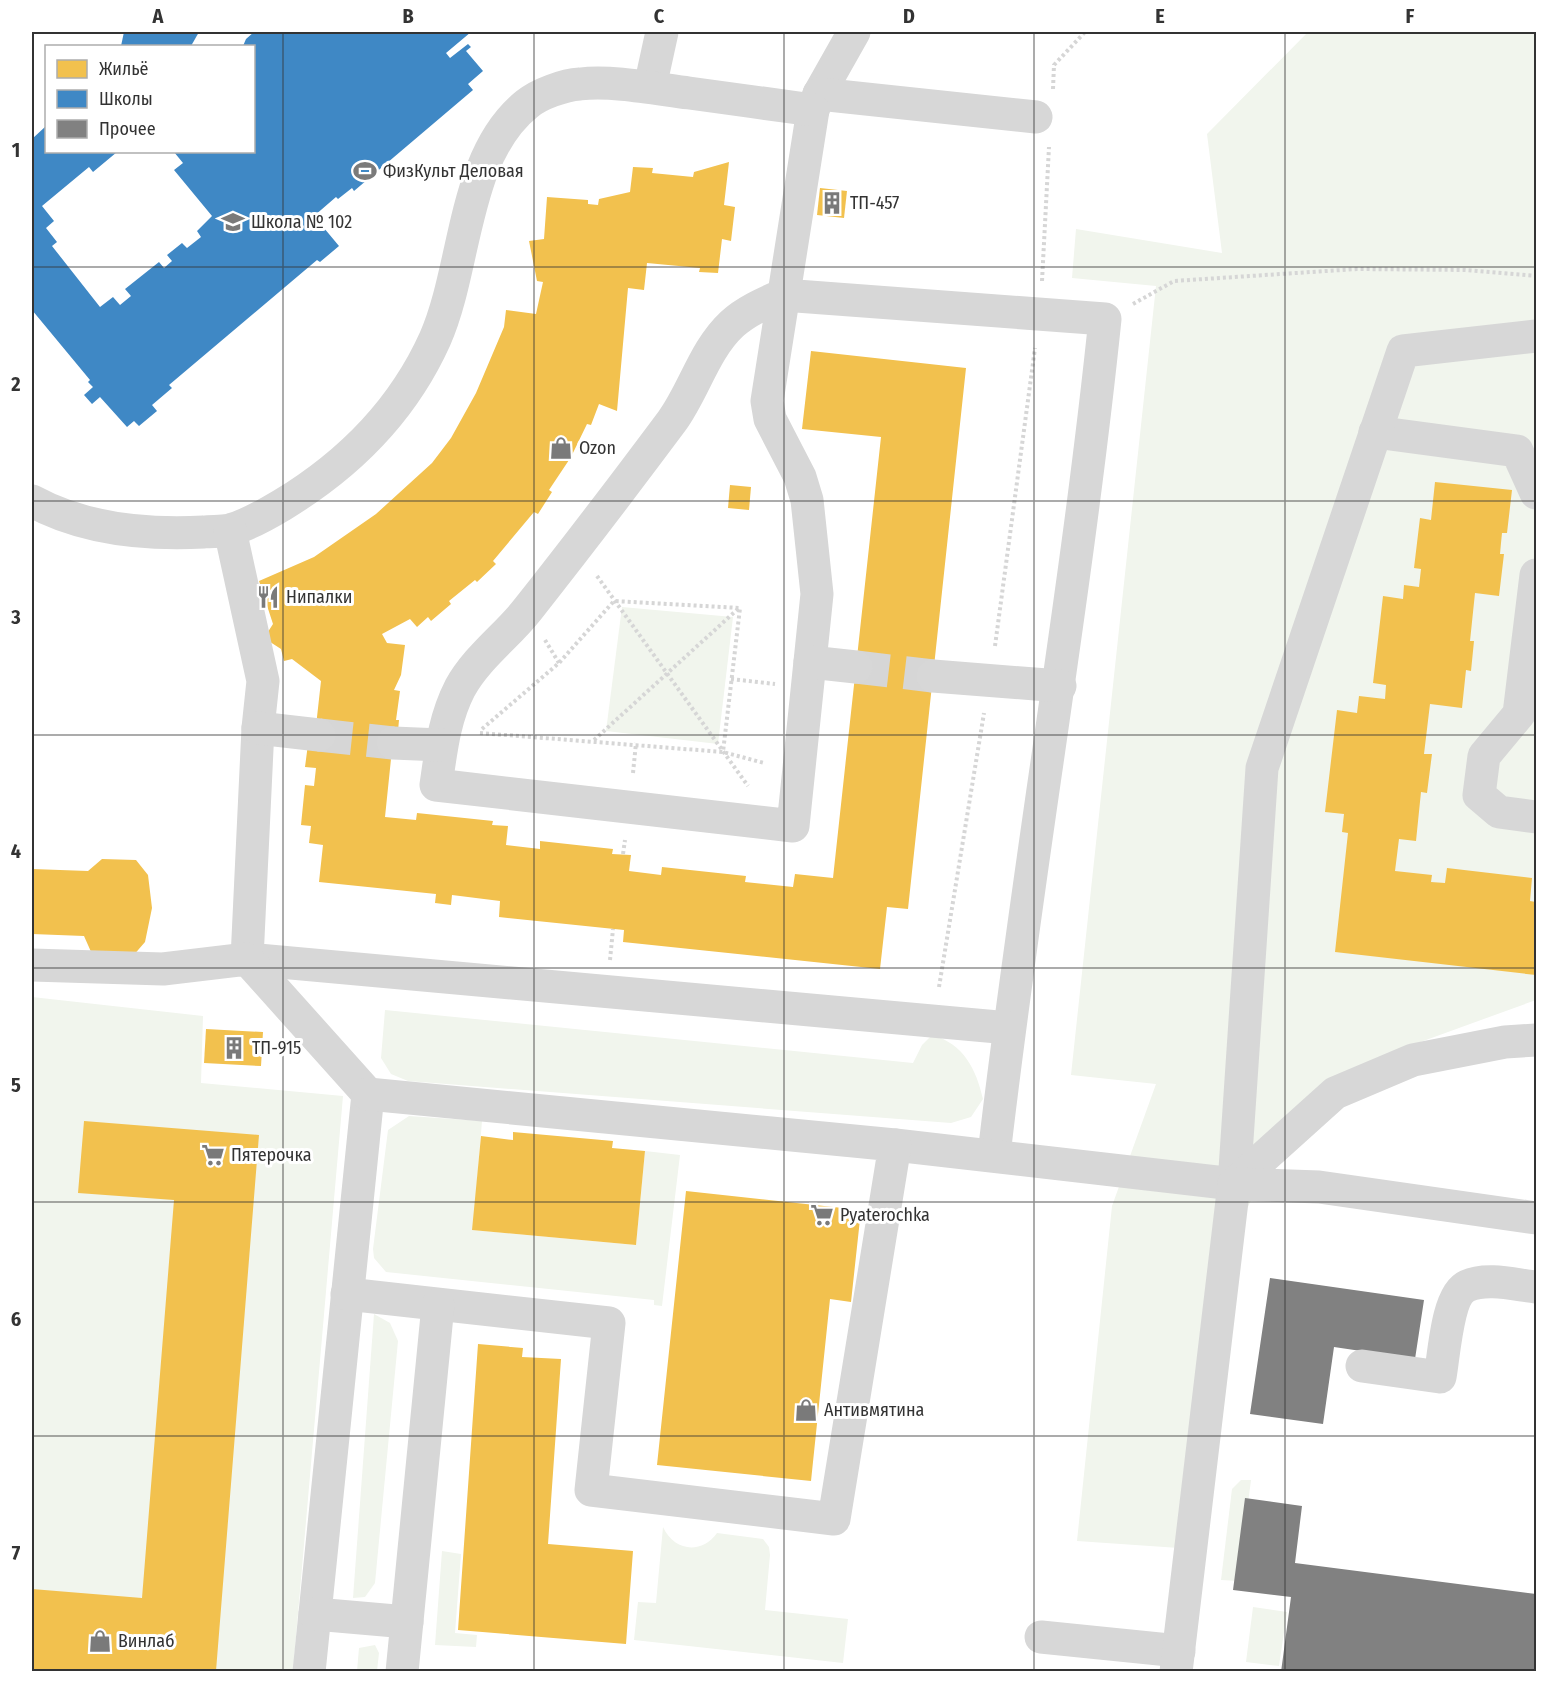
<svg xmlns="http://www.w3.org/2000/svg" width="1568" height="1703" viewBox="0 0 1568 1703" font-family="'Fira Sans Condensed',sans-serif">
<rect width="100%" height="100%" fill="#fff"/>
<g fill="#f1f5ed">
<polygon points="1308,32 1536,32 1536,1000 1382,1056 1272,1156 1213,1281 1179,1548 1077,1541 1112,1206 1156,1084 1071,1075 1156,286 1072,278 1076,229 1222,253 1207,134"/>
<polygon points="622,607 733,617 718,744 606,731"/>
<polygon points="32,997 203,1016 201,1083 343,1096 293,1671 32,1672"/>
<path d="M385,1010L913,1063L922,1045L932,1035C964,1044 976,1069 983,1099L971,1117L951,1123L408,1081L391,1074L381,1058Z"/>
<polygon points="409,1116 482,1121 473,1230 636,1245 645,1151 680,1155 662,1306 654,1305 654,1300 386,1272 374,1258 373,1249 388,1130"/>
<polygon points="374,1314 390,1323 398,1341 375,1583 365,1597 353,1598"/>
<polygon points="1241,1480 1251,1480 1238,1581 1221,1580 1232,1489"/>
<path d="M663,1527C674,1551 701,1555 717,1533L763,1539L769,1547L770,1555L765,1610L848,1619L843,1663L634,1640L638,1602L656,1603Z"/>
<polygon points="442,1551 461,1554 455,1633 477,1635 476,1647 435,1645"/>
<polygon points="1253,1607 1287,1612 1279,1666 1246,1662"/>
<polygon points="375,1645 379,1653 377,1671 357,1671 359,1648"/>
</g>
<g fill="#f2c14e">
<polygon points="729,162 724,205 735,207 731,241 722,239 718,273 699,272 700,268 647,263 644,290 628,288 617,411 599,404 591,425 587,424 571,457 549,490 552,492 538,514 534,512 493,561 496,564 477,582 475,580 449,601 451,604 431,621 428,617 417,627 410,619 382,634 387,643 405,645 401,675 394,690 400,691 396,720 399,720 398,731 394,730 385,817 416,820 417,813 493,821 492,825 508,826 506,845 540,849 540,841 613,849 612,854 631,855 629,871 661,875 662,867 746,876 745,882 793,887 795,874 833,878 881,437 802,429 811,351 966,368 908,909 887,907 880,969 623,942 624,930 499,917 500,901 452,895 451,905 435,903 436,894 319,882 323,845 309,843 311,826 301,825 305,785 314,786 316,768 305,767 308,744 316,726 321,681 292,659 284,661 281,649 264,638 273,624 259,581 314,557 376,514 432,463 451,438 476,393 504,327 506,310 536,314 543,282 537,281 529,241 544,239 547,197 588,200 588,204 598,205 599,199 630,192 633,167 653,168 652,173 693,177 694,172"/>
<polygon points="820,188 847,191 844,218 817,215"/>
<polygon points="1435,482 1512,490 1507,533 1502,533 1501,543 1500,554 1504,554 1499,596 1475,593 1470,641 1474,641 1471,671 1466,670 1462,708 1430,704 1424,754 1432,754 1427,793 1421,792 1416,841 1399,839 1395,871 1432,875 1431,882 1445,883 1447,868 1532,878 1530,901 1536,902 1536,975 1335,952 1348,833 1342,832 1344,814 1325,812 1337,710 1357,713 1359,696 1385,699 1386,685 1373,683 1383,596 1403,599 1404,585 1419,587 1421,569 1414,568 1420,518 1431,520"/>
<polygon points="730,485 751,487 749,510 728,508"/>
<polygon points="102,859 136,860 148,875 152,908 145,942 132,957 92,954 84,936 32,934 32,869 88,871"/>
<polygon points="206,1029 263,1032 261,1066 204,1063"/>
<polygon points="84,1121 259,1135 216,1671 32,1670 32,1589 142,1598 174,1200 78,1193"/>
<polygon points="513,1132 613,1141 612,1148 645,1151 636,1245 472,1230 481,1136 513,1140"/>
<polygon points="686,1191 861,1210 851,1302 830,1299 811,1481 657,1465"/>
<polygon points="478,1344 523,1348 522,1357 561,1359 548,1544 633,1551 626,1644 458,1630"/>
</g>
<g fill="#3f88c5">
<polygon points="124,32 199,32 191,46 121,46"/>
<polygon points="254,32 471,32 446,53 450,58 468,44 471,47 466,51 483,71 468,84 473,90 354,191 352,188 338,199 336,197 314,216 339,246 320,262 317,260 169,385 172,388 152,405 157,411 139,426 134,421 127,427 100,397 92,404 84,395 93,387 88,382 90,380 32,310 32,139 46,126 46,152 117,152 93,172 89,167 42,206 54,221 46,228 57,242 52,246 100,307 113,297 120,305 131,296 125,289 159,262 164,268 172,261 167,255 182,243 187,248 201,237 197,231 212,216 174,170 183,163 174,152 254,152 254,46 243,46 246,39"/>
</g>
<g fill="#818181">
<polygon points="1270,1278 1424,1300 1415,1359 1334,1347 1323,1424 1250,1414"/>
<polygon points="1245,1498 1302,1506 1295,1563 1536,1594 1536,1672 1281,1672 1291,1597 1233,1590"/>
</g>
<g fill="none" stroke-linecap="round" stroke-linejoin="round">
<g stroke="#d6d6d6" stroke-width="33" stroke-dasharray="33 16" stroke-linecap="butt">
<polyline points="856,667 933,676"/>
<polyline points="319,735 393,743"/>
</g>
<g stroke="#d6d6d6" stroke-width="4" stroke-dasharray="3 3" stroke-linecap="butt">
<polyline points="1053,89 1054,65 1085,32"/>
<polyline points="1042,281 1049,147"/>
<polyline points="1133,304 1174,281 1357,269 1465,270 1536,276"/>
<polyline points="597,576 748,786"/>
<polyline points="545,640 559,663"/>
<polyline points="995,646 1035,348"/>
<polyline points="731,679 775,684"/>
<polyline points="482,729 559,663 614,601 740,608 723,752"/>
<polyline points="480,733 723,752 764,763"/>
<polyline points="594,740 739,608"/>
<polyline points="633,773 636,743"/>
<polyline points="623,854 625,840"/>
<polyline points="610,960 613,929"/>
<polyline points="939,987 984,713"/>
</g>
<g stroke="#d7d7d7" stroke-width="33">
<path d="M854,32L819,94L813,110L767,401L770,419L800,477L807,500L817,594L793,826L436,785C441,751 444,719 460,688C477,657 507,636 528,609C577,547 625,484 672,421C694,391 704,350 732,324C746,311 765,303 783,295L1105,319C1076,599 1026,876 994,1155"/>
<polyline points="650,87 662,32"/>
<polyline points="819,94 1036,117"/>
<polyline points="1375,432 1517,451 1536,493"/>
<path d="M32,501C83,529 147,535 204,532C212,531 222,532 230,530C248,525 267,514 282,505C348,465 403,410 435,339C467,267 462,156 527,104C539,94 564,85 580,84C612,80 657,89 689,93C730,99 772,104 813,110"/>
<polyline points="230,530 263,681 258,728 247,959 1009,1028"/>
<polyline points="1536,575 1519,714 1484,756 1479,795 1499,812 1536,817"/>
<polyline points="810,662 856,667"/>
<polyline points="933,676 1060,686"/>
<polyline points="258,728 319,735"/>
<polyline points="393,743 441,745"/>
<polyline points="32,965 163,969 247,959 368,1094 309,1672"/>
<polyline points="895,1145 1234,1184 1262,768 1403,351 1536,336"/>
<polyline points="1234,1184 1335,1093 1413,1060 1505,1042 1536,1040"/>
<polyline points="347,1294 609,1323 591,1490 834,1519 895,1145 368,1094"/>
<path d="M1362,1366L1440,1377C1444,1356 1447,1295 1467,1286C1487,1277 1516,1285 1536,1287"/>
<polyline points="315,1614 407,1622"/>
<polyline points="1041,1637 1179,1651"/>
<polyline points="402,1672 438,1305"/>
<polyline points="1176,1672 1234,1184 1319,1187 1536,1218"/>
</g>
</g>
<path fill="none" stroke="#333" stroke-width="1.5" stroke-opacity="0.55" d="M283,32V1672M534,32V1672M784,32V1672M1034,32V1672M1285,32V1672M32,267H1536M32,501H1536M32,735H1536M32,968H1536M32,1202H1536M32,1436H1536"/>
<defs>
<g id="stadium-bare" transform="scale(1.8)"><path d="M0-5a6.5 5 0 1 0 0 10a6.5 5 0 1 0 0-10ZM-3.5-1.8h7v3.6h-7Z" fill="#7a7a7a" stroke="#fff" stroke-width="2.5" paint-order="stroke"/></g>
<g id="building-bare" transform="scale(1.8)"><path d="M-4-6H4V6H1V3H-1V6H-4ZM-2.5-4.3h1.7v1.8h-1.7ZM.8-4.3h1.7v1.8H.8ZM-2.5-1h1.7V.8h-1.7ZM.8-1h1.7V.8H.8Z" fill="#7a7a7a" stroke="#fff" stroke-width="2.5" paint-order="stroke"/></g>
<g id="school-bare" transform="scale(1.8)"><path d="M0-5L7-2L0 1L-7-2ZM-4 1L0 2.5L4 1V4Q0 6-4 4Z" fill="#7a7a7a" stroke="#fff" stroke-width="2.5" paint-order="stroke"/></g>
<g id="shop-bare" transform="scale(1.8)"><path d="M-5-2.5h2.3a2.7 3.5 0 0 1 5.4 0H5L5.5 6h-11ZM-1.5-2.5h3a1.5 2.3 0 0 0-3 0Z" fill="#7a7a7a" stroke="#fff" stroke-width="2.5" paint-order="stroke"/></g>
<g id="restaurant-bare" transform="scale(1.8)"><path d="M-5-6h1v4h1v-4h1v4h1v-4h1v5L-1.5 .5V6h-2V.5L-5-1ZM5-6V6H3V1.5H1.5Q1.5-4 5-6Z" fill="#7a7a7a" stroke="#fff" stroke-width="2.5" paint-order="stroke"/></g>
<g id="supermarket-bare" transform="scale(1.8)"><path d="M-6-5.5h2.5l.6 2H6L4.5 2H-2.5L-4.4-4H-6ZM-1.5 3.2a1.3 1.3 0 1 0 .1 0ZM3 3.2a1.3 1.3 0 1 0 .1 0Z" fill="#7a7a7a" stroke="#fff" stroke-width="2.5" paint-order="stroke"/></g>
</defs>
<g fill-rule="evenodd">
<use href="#stadium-bare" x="365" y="171"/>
<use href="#building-bare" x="832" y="203"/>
<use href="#school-bare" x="233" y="222"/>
<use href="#shop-bare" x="561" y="448"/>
<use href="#restaurant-bare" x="268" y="597"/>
<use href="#building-bare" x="234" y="1048"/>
<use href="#supermarket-bare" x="213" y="1155"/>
<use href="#supermarket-bare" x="822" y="1215"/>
<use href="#shop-bare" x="806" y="1410"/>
<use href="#shop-bare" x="100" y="1641"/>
</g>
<g text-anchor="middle" stroke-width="6" stroke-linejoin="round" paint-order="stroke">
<g font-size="18" fill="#333" stroke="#fff" text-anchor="start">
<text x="383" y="177">ФизКульт Деловая</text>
<text x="850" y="209">ТП-457</text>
<text x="251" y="228">Школа № 102</text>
<text x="579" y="454">Ozon</text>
<text x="286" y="603">Нипалки</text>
<text x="252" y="1054">ТП-915</text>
<text x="231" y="1161">Пятерочка</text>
<text x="840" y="1221">Pyaterochka</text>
<text x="824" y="1416">Антивмятина</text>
<text x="118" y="1647">Винлаб</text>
</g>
</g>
<rect width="1568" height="1703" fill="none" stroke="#ffffff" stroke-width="66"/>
<rect x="45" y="45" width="210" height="108" fill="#ffffff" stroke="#adadad" stroke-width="1.5"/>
<rect x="57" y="60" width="30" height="18" fill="#f2c14e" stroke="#adadad" stroke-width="1.5"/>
<text x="99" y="75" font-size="18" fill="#333333">Жильё</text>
<rect x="57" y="90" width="30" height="18" fill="#3f88c5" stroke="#adadad" stroke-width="1.5"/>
<text x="99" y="105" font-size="18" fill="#333333">Школы</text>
<rect x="57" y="120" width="30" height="18" fill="#818181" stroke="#adadad" stroke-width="1.5"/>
<text x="99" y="135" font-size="18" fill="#333333">Прочее</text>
<rect x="33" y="33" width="1502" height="1637" fill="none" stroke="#333" stroke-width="2"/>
<g font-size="20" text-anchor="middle" font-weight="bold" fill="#333">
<text x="158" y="23">A</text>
<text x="408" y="23">B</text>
<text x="659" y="23">C</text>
<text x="909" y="23">D</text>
<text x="1160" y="23">E</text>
<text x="1410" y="23">F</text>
<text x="16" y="157">1</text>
<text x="16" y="391">2</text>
<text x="16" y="624">3</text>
<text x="16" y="858">4</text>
<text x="16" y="1092">5</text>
<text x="16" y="1326">6</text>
<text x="16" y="1560">7</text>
</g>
</svg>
